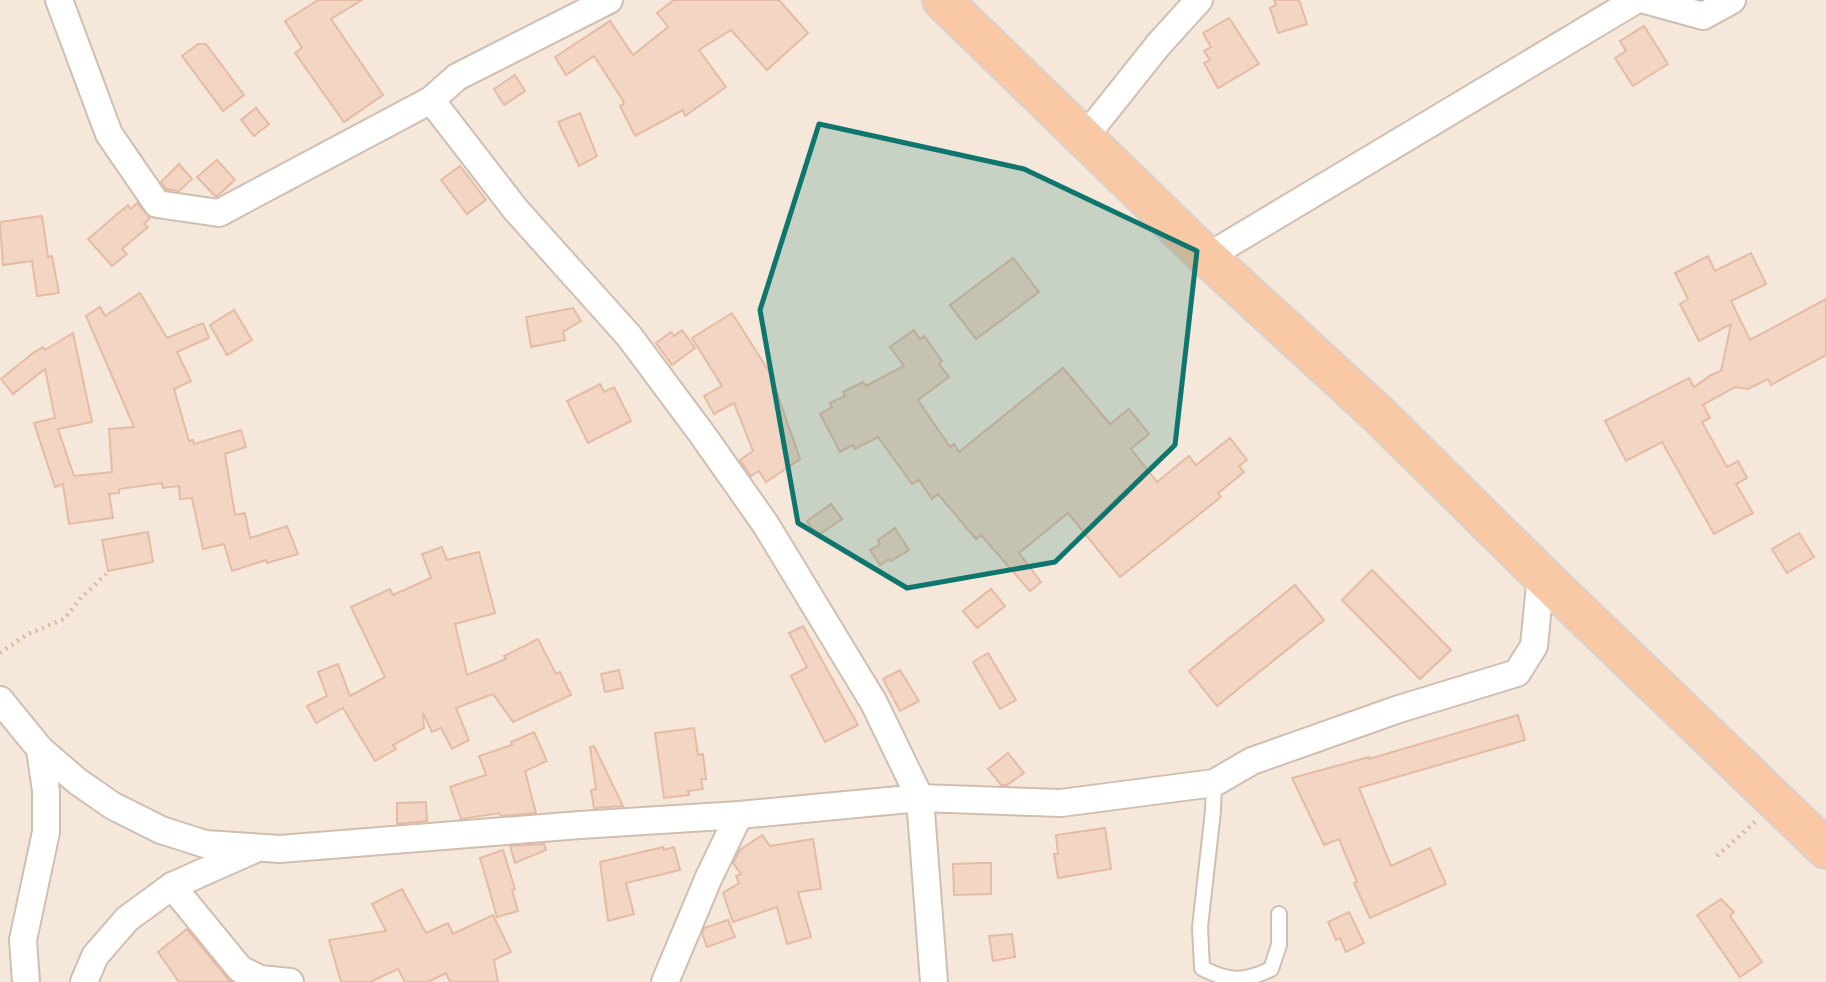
<svg xmlns="http://www.w3.org/2000/svg" width="1826" height="982" viewBox="0 0 1826 982" font-family="Overpass,sans-serif">
<rect width="100%" height="100%" fill="#fdf6ec"/>
<rect fill="#f5e8da" x="0" y="0" width="1826" height="982"/>
<g fill="#f3d5c3" stroke="#e6bba3" stroke-width="2">
<polygon points="318,0 362,0 331,19 383,95 344,122 295,53 302,48 285,21"/>
<polygon points="674,0 779,0 808,33 767,70 731,30 699,50 726,87 685,116 683,110 635,136 620,106 624,104 622,99 594,56 566,75 555,57 610,21 633,55 668,27 657,13"/>
<polygon points="1274,0 1299,0 1307,24 1278,33 1270,8 1276,5"/>
<polygon points="1229,18 1259,64 1218,88 1204,63 1210,60 1204,51 1211,47 1203,33"/>
<polygon points="1644,26 1668,64 1633,86 1615,58 1626,51 1620,41"/>
<polygon points="198,44 206,44 244,95 223,111 182,56"/>
<polygon points="515,75 525,91 504,105 494,89"/>
<polygon points="256,108 269,124 254,136 241,120"/>
<polygon points="580,113 597,156 579,166 558,122"/>
<polygon points="217,160 235,180 216,197 197,177"/>
<polygon points="179,164 192,179 179,191 166,189 161,182"/>
<polygon points="460,166 486,200 467,214 441,180"/>
<polygon points="137,203 150,218 144,224 148,227 122,249 127,254 112,266 88,239 128,205 131,209"/>
<polygon points="42,216 48,257 52,256 59,293 37,296 32,261 3,265 0,222"/>
<polygon points="1751,253 1766,284 1731,301 1750,340 1826,299 1826,355 1771,385 1768,379 1748,389 1735,387 1703,405 1710,418 1702,422 1727,467 1738,461 1747,478 1736,484 1753,513 1714,534 1662,442 1626,461 1605,421 1689,378 1694,387 1711,375 1721,371 1731,324 1699,341 1680,304 1688,299 1675,273 1708,256 1715,271"/>
<polygon points="1013,258 1039,292 976,339 950,305"/>
<polygon points="140,293 167,338 203,323 209,338 177,352 191,381 174,389 189,441 193,440 194,444 241,430 246,447 225,454 235,515 245,513 250,538 287,526 298,554 267,563 266,560 232,571 224,544 203,549 192,498 180,499 179,486 163,488 162,483 119,489 119,493 109,494 113,518 69,524 63,484 55,487 34,423 55,418 45,369 13,394 1,379 33,353 43,347 45,350 73,333 92,422 58,429 74,476 112,472 109,429 134,427 86,316 100,307 105,316"/>
<polygon points="573,308 581,321 563,332 565,340 531,347 526,317"/>
<polygon points="234,310 252,340 227,355 210,325"/>
<polygon points="732,313 770,373 800,459 766,482 759,471 751,476 740,460 753,451 734,403 714,414 704,396 722,386 692,338"/>
<polygon points="682,330 695,348 672,365 656,343 671,332 674,336"/>
<polygon points="914,330 920,339 924,336 942,361 939,364 949,377 918,400 950,447 954,444 959,452 1063,368 1110,424 1129,409 1149,434 1131,449 1157,482 1189,456 1196,465 1230,438 1247,460 1239,466 1244,472 1218,493 1221,497 1120,577 1068,513 1019,553 1041,582 1030,591 981,535 976,539 938,494 932,499 919,480 912,484 878,437 855,449 853,445 840,452 820,414 832,407 830,403 845,396 843,392 863,382 866,386 904,366 890,347"/>
<polygon points="600,384 604,392 614,387 631,421 588,443 567,401"/>
<polygon points="831,504 842,519 817,536 807,521"/>
<polygon points="895,528 909,550 891,561 889,559 880,565 870,550 880,544 878,540"/>
<polygon points="148,532 153,562 108,571 102,540"/>
<polygon points="1799,533 1814,557 1787,573 1772,549"/>
<polygon points="442,547 447,560 479,552 495,613 455,624 467,675 506,659 504,656 538,639 556,674 560,672 571,695 513,722 493,694 456,708 469,740 452,749 441,728 432,732 423,713 424,728 393,745 396,749 375,761 343,708 316,723 307,706 327,696 318,672 338,664 350,696 385,677 351,607 390,589 393,595 431,578 422,554"/>
<polygon points="1372,570 1451,650 1420,679 1342,600"/>
<polygon points="1295,585 1324,620 1217,706 1189,671"/>
<polygon points="991,589 1005,606 977,628 963,611"/>
<polygon points="803,626 858,725 825,742 791,676 807,667 789,633"/>
<polygon points="988,653 1016,700 1000,709 973,662"/>
<polygon points="619,670 623,688 605,692 601,674"/>
<polygon points="900,670 919,701 900,711 883,679"/>
<polygon points="1518,715 1525,740 1359,788 1391,866 1430,848 1446,884 1370,918 1354,883 1357,882 1339,839 1324,845 1292,778 1369,757 1369,759"/>
<polygon points="694,728 698,755 703,754 706,779 701,779 703,789 688,791 689,795 664,798 655,733"/>
<polygon points="534,732 547,761 525,771 536,813 501,816 500,813 461,819 450,787 486,775 479,756 512,745 511,742"/>
<polygon points="594,746 623,806 594,808 591,790 596,789 590,747"/>
<polygon points="1008,753 1024,773 1007,785 1001,785 988,769"/>
<polygon points="426,802 427,821 397,824 397,803"/>
<polygon points="1105,828 1111,869 1058,878 1054,854 1058,854 1056,835"/>
<polygon points="762,835 770,846 813,839 821,889 798,892 811,937 787,944 777,907 733,922 723,893 739,883 736,876 741,874 733,863 740,850"/>
<polygon points="544,844 546,850 515,863 510,846"/>
<polygon points="663,847 664,850 674,847 680,870 626,883 634,914 608,921 600,862"/>
<polygon points="503,850 515,889 512,890 518,911 497,917 480,858"/>
<polygon points="980,863 991,863 991,894 954,895 953,864"/>
<polygon points="402,889 426,933 448,923 453,934 493,915 511,952 494,960 498,982 450,982 446,973 428,982 405,982 398,969 370,982 341,982 329,940 386,931 372,904"/>
<polygon points="1721,899 1734,912 1730,916 1762,962 1740,977 1697,915"/>
<polygon points="1349,912 1364,943 1346,952 1340,938 1336,940 1328,922"/>
<polygon points="728,920 735,937 707,947 702,933 704,928"/>
<polygon points="187,929 228,979 232,982 179,982 158,952"/>
<polygon points="1012,934 1015,957 993,961 989,936"/>
</g>
<g fill="none" stroke-linecap="round" stroke-linejoin="round">
<g stroke="#d1beb0" stroke-width="18">
<path id="service" d="M1214,783L1213,811L1200,927L1202,968C1228,982 1244,982 1271,969L1279,945V914"/>
</g>
<g stroke="#d1beb0" stroke-width="30">
<g id="minor">
<polyline points="59,0 109,134 157,204 219,213 431,100 457,77 609,0"/>
<polyline points="1645,0 1703,16 1732,0"/>
<polyline points="431,100 516,210 629,336 702,434 766,525 874,703 920,798 934,982"/>
<polyline points="1084,138 1159,44 1199,0"/>
<polyline points="1207,257 1636,0"/>
<polyline points="0,700 40,749 77,781 113,806 161,830 205,844 280,849 580,825 739,815 920,798 1061,803 1214,783 1252,761 1399,709 1517,673 1534,646 1541,575"/>
<polyline points="172,886 240,969 260,979 290,982"/>
<polyline points="26,982 23,940 46,832 46,791 40,749"/>
<polyline points="84,982 95,956 127,919 172,886 253,850"/>
<polyline points="665,982 709,877 739,815"/>
</g>
</g>
<g stroke="#dad1cd" stroke-width="42">
<polyline id="trunk" points="942,0 1207,257 1379,415 1541,575 1826,849"/>
</g>
<g stroke="#d9b8a5" stroke-width="4.5" stroke-dasharray="2 5" stroke-linecap="butt">
<polyline points="0,653 26,635 64,619 81,598 106,574"/>
<polyline points="1717,856 1755,822"/>
</g>
<use href="#service" stroke="#fff" stroke-width="14"/>
<use href="#minor" stroke="#fff" stroke-width="26"/>
<use href="#trunk" stroke="#f9c8a4" stroke-width="38"/>
</g>
<path fill="#0f766e" fill-opacity="0.2" stroke="#0f766e" stroke-width="5" stroke-linejoin="round" d="M819,124L1024,169L1197,251L1175,445L1055,562L907,588L798,523L760,310Z"/>
</svg>
